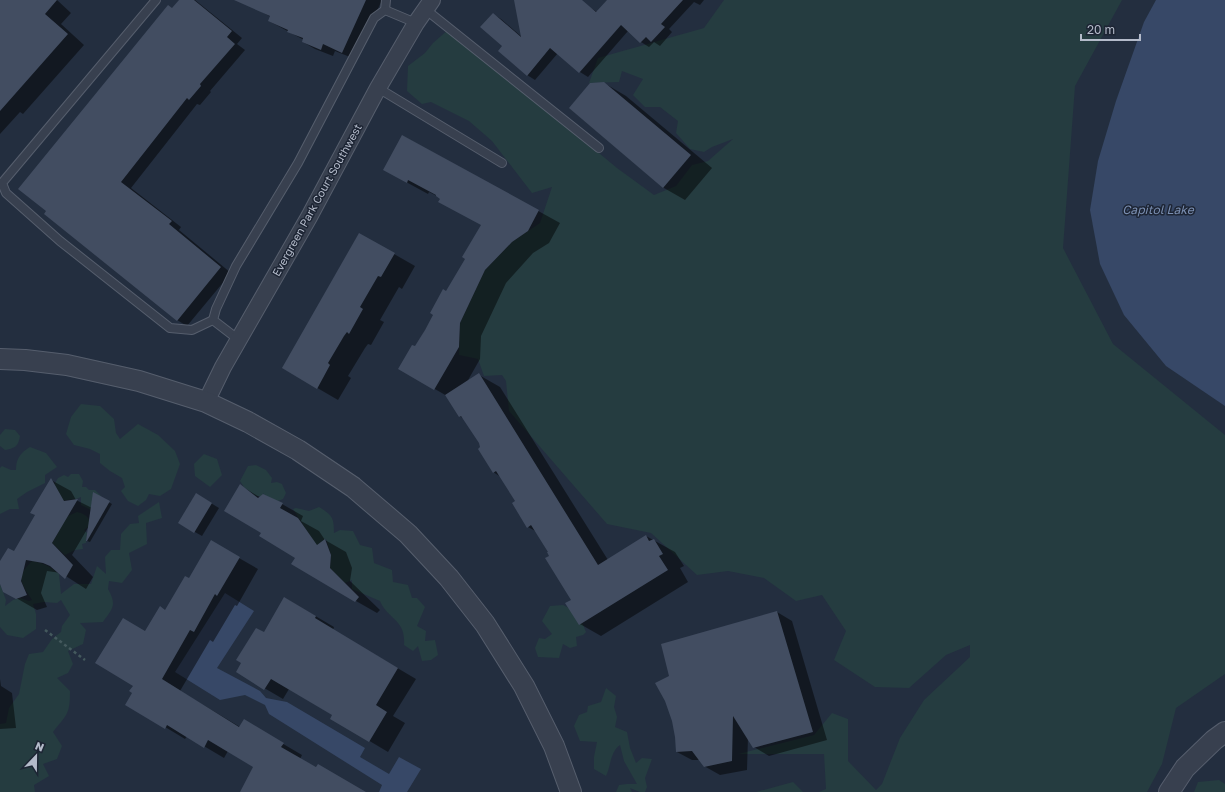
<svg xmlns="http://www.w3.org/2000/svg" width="1225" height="792" viewBox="0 0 1225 792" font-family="'Golos Text',sans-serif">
<rect width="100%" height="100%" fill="#232e3f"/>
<g fill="#253c40">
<polygon points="724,0 1122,0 1075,86 1063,248 1113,344 1225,435 1225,674 1176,708 1162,764 1147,792 819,792 826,789 824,754 738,754 814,735 832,713 848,719 848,761 876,790 882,784 900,738 924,700 970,657 970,645 946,655 909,688 875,687 834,660 846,631 822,595 796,601 764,578 728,571 697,575 651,533 607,524 509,411 506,381 502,375 484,376 478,359 459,355 460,323 485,270 512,242 540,223 552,187 532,193 492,141 469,121 431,102 422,104 407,91 408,66 425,53 433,43 449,29 617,168 654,195 676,186 692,165 708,161 733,139 712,147 704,152 690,149 676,133 678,121 660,107 645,107 633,95 643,79 622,71 619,82 589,83 598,58 704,28"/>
<polygon points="81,404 100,406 114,419 116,433 120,439 138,424 158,435 175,451 180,464 171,489 160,496 149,494 146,500 138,506 128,501 121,491 125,487 122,478 110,471 100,463 100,454 90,449 74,445 66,434 71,417"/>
<path d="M5,429L15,430L20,436C18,447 15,448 5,450L0,446V435Z"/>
<path d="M30,447L46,453L57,467L45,475V483L27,492L17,499L19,509H10L0,514V468L2,466L11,470H16C16,459 20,453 30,447Z"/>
<polygon points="204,454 217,459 222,475 210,487 195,476 194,464"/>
<polygon points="256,465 266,470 272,478 271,483 277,482 282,484 286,493 283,499 278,501 264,498 264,493 262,496 256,496 244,487 240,481 248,466"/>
<polygon points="71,474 79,474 83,481 82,487 86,487 89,490 95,490 101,496 91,510 81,505 81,497 76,499 59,501 54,485 58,478 64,475 68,477"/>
<path d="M159,502L162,518L146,523L147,544L129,553L132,570L122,583L109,581L108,589C117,605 113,608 103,622L80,623L86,630L83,644L68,651L73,664L68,673L57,678L70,691C70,715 67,714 53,732L62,746L57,759L43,764L49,776L34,785L35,792H0V724L6,723L9,708L19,694L25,664L29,654L43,652L52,639L61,632L62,626L70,615L61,600L57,603L44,602L33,604L36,614V629L23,638L7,635L0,627V584L6,600L5,606L13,600L20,598L29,601L32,600C21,582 15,578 32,561C43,563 50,566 59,574L61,594L74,584H91L97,566L106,574L105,557L111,550H120L121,534L130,524L139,523L138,516Z"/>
<path d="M319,507C332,515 334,517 334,533L340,530L353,531L360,545L372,548L374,563L392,570L393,582L408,585L412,598H417L425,607L417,626L426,631L425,641L435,640L438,655L431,660L422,661L418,646L413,651L404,645C406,619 388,620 380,601L352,589V580L345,583L330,568L331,555L326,539L316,546L293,509L296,508L309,511Z"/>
<path d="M77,512C86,514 89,517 91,525L84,530L87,533L86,543L82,544L83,549L75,550L65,555L52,543L58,533L55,529L68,516Z"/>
<path d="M563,605C579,613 580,616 586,632L583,635L576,637L577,646L570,648L563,644L559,658L538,657L535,648L539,638L545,639L552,634L542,621L550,606Z"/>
<path d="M606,688L616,696L614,707L617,717L615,727L627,732L630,748L636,763L642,758L652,759L645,778L647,787L645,792H640L630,788L632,792H616L619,785L627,784H637L624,761L620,745C610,752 611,766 606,776L594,769V757L597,742L580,741L574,726L579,715L587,712L588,706L601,702Z"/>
<polygon points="1219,780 1225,784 1225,792 1194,792 1198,782"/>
<polygon points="793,782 803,792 756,792"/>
</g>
<g fill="#374867">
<polygon points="1156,0 1225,0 1225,406 1166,366 1124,315 1100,264 1090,210 1098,161 1116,101 1144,22"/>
<polygon points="225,593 254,611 217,668 260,691 266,698 287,702 365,748 360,757 389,774 399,757 421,769 407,792 379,792 382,785 269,714 265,705 245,695 220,700 175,672"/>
</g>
<g fill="#0007">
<polygon points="4,0 57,0 71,13 61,24 84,45 23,114 20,112 0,134 0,5"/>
<polygon points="181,0 195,0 242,38 237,44 245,50 210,91 211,92 200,105 197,104 131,188 181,227 179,230 231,273 187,326 177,320 45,214 168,6 173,9"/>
<polygon points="256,0 382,0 355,59 335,51 333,56 315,49 303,42 304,40 269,21 271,17 253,7"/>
<polygon points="515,0 579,0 597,12 608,0 704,0 700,5 694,2 669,29 672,32 660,46 654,42 649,47 641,42 628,31 588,77 580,72 558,53 535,80 527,75 504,46 493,14 501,19 522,37"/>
<polygon points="604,83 626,96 712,168 685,200 664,188 570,108"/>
<polygon points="403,136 560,223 549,243 533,253 506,283 481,336 480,359 467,382 479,375 500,387 608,560 646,536 675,552 684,566 680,568 688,582 601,636 580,624 572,600 551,556 550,552 537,532 528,527 516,502 501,477 493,472 480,442 465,420 460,416 447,396 400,369 415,348 466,259 482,225 437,196 429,192 428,194 406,182"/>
<polygon points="359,234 415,266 402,289 399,287 380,320 384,322 371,345 368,344 365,348 348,376 351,378 338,400 283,368"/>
<polygon points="51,480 71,491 76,500 92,508 94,494 112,504 90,542 87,541 89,526 72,555 93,577 86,589 61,573 47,571 41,593 47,607 37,610 4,591 0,582 0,563 14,553 37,515"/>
<polygon points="241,486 261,498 264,495 282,504 303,516 301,521 319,531 325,540 346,552 352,568 350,581 380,610 377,613 356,601 262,532"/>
<polygon points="196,494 219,508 202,536 179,523"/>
<polygon points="211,542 258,569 237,606 235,605 213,642 210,640 180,691 240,727 244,721 302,755 300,759 365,792 241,792 254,766 228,751 224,758 187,736 185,739 127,704 134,693 134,685 146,632 166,611 189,580"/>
<polygon points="285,598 334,627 333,630 416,679 393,716 405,723 388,752 331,718 333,715 289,689 283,699 237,672 264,634"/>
<polygon points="777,612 792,621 827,740 769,756 754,747 748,737 747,770 720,775 704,766 700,760 692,760 677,752 670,676"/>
<polygon points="0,679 1,686 12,693 16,728 0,729"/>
</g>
<g fill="#424d61">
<polygon points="0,0 57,0 45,14 68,34 0,111"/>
<polygon points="179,0 194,0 232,31 227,37 235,44 200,84 201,86 189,100 187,98 121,182 172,221 169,224 221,267 177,321 44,214 46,211 18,189 168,5 172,8"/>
<polygon points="234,0 366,0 342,53 323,44 321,50 302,42 303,38 287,32 288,30 268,21 270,16"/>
<polygon points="514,0 582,0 596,12 607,0 683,0 661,24 665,27 651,42 646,37 640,43 621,25 579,73 550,48 527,76 498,51 502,46 480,27 493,13 521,37"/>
<polygon points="604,82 691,155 663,188 569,108 590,83"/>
<polygon points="402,135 539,210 528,231 512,242 485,270 460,323 459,347 434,390 398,369 412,345 415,346 425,330 433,315 430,313 443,289 446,291 449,286 465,259 462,257 481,225 438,202 440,199 436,196 436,195 408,180 407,183 383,170"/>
<polygon points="359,233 395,253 381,277 378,276 360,307 363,309 349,334 347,332 344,336 328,363 330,365 317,389 282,368"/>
<polygon points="479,373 598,565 646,535 649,541 654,539 663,554 659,556 668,570 579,625 565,603 571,600 545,558 549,556 547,552 548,552 531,525 527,528 512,503 515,501 496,471 493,473 478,449 480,447 479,443 461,416 459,417 445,395"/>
<polygon points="51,478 64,501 78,499 52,543 73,565 65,579 50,566 43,563 26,560 21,581 27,595 16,599 3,592 0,584 0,561 8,548 14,551 35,515 30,513"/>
<polygon points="240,484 258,498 263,494 283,503 280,508 298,518 317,545 325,539 331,555 330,568 359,597 355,602 291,564 295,558 259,536 261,533 224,511"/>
<polygon points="93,492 110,501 87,541 86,541"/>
<polygon points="196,493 212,503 194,533 178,523"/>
<polygon points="211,540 240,557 217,596 215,594 194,632 190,630 162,679 239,727 244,719 284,743 281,747 316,767 318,764 366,792 240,792 253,767 208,740 204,748 167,725 165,729 125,705 132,693 129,691 133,686 95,663 123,618 145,631 160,606 165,610 185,576 189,578"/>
<polygon points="284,597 316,616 315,618 398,668 376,705 387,712 369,742 330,719 332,715 271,679 264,690 236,672 241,663 236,660 256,628 264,632"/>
<polygon points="777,611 813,732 753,748 733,716 732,761 704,767 692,751 676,752 675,737 672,721 665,701 655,683 669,676 661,644"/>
</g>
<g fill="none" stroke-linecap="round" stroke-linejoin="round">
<g stroke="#565e6d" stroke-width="10">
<g id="service">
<polyline points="156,0 2,183 6,193 60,241 170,328 192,330 213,320"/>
<polyline points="425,9 599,148"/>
<polyline points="385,10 386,0"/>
<polyline points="378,88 502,163"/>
<polyline points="239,340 213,320 216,309 236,266 298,163 374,18 385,10 416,23"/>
</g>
</g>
<g stroke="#565e6d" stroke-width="18">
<polyline id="minor" points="206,402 223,367 309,217 378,88 416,23 432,0"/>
</g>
<g stroke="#565e6d" stroke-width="22">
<g id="tertiary">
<polyline points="0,359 25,360 67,365 139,381 206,402 248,422 298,450 353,487 408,534 449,578 485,624 524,686 554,746 571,792"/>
<polyline points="1169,792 1185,768 1214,740 1225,732"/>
</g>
</g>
<polyline stroke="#44595d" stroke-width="2.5" stroke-dasharray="3 3" stroke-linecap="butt" points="45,630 85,660"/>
<use href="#service" stroke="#38404f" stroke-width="8"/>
<use href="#minor" stroke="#38404f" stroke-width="16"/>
<use href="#tertiary" stroke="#38404f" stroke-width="20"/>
</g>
<g text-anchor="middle" stroke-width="3" stroke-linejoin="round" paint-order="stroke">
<g font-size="11" fill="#b4bbca" stroke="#1d2534">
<text transform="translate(317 200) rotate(-61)" y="4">Evergreen Park Court Southwest</text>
</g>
<g font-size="12" font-style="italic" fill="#7b8fb2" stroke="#1d2534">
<text x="1158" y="214">Capitol Lake</text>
</g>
</g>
<g transform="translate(36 756) rotate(22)" stroke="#1d2534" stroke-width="3" paint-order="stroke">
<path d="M0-3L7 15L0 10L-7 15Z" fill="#b4bbca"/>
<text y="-6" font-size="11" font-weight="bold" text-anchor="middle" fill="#b4bbca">N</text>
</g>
<path d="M1081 34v6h59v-6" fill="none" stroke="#b4bbca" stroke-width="2"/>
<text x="1087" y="34" font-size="12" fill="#b4bbca" stroke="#1d2534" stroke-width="3" paint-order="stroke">20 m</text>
</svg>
